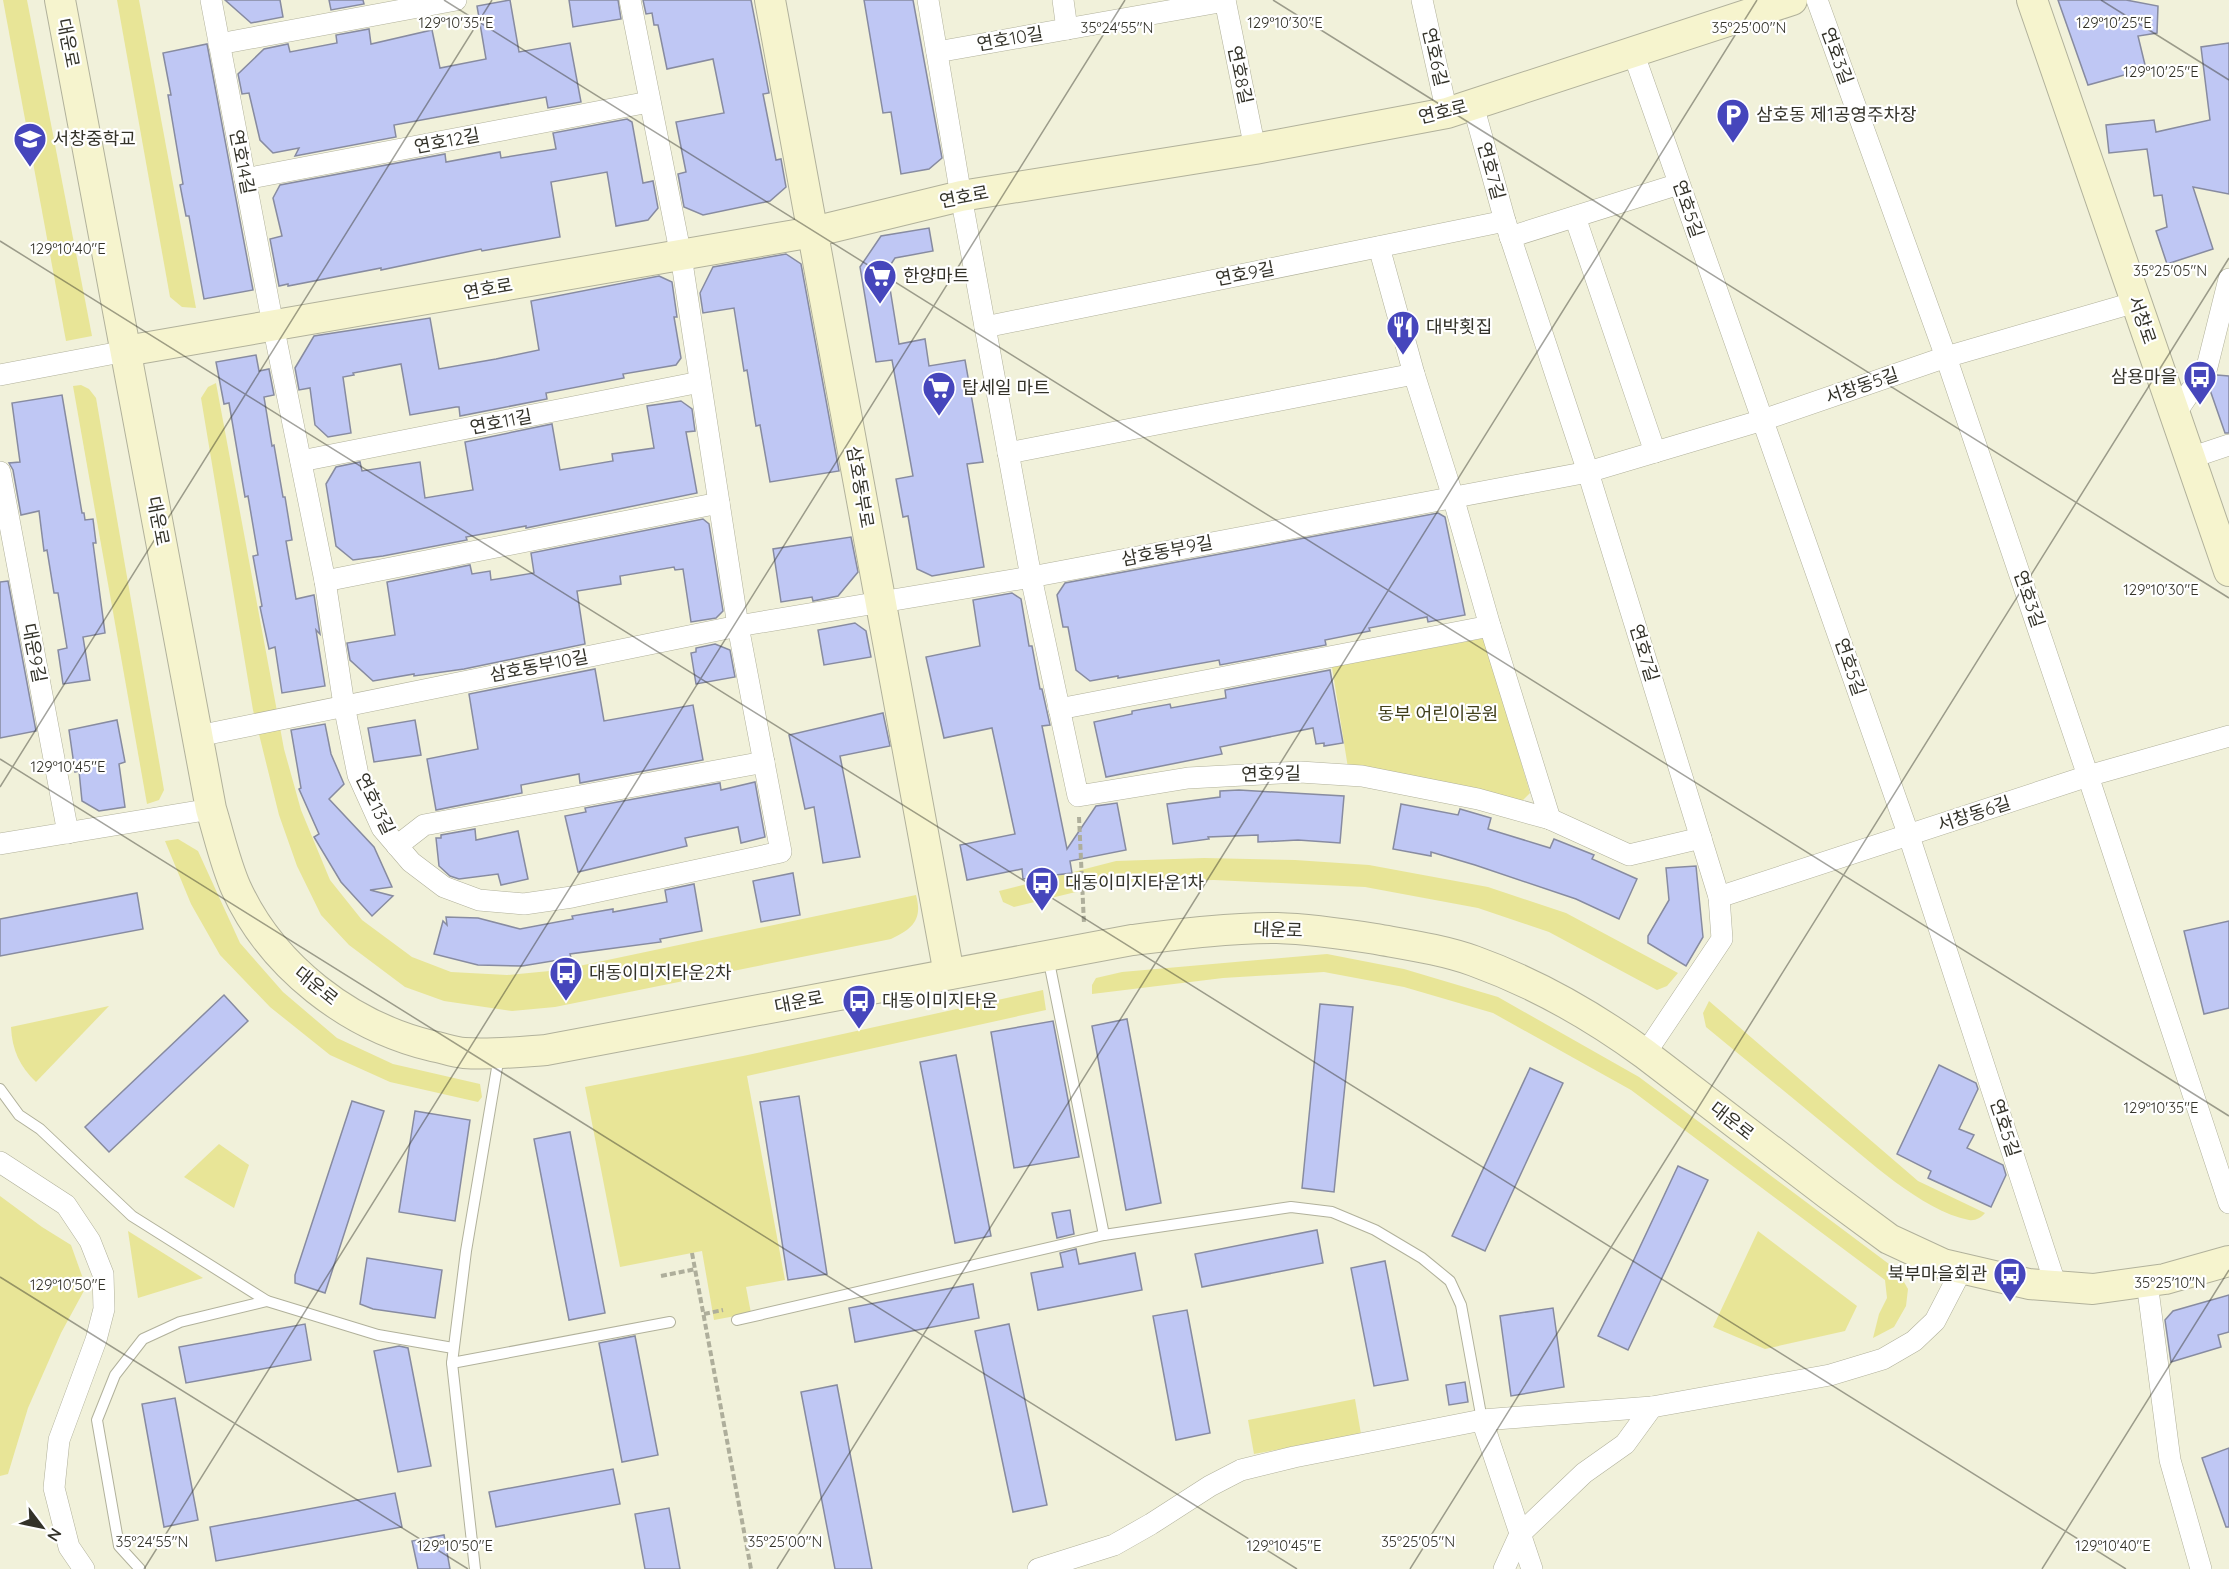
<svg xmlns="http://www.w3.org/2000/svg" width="2229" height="1569" viewBox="0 0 2229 1569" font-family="Quicksand,'Noto Sans KR',sans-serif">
<rect width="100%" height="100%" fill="#f1f1da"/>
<g fill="#e8e597">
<polygon points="3,0 27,0 92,336 66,341"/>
<polygon points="117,0 139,0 196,308 182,307 170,297"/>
<path d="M216,383L284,749L301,810L330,880L362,920L412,957L451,972L507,975L560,970L916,895C923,920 912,929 891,939L555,1007L512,1011L444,1001L405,987L349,945L321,915L297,866L279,815L253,710L201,398L208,387Z"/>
<polygon points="81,385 89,389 96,398 164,790 159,800 147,804 73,386"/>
<path d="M1485,638L1530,793L1520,803C1463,783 1408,776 1348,768L1332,667Z"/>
<polygon points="178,839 198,851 240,943 283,992 337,1038 393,1064 480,1084 482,1097 478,1102 390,1082 330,1055 270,1007 220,955 191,904 165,841"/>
<polygon points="1204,858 1295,860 1369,865 1488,887 1566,913 1678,973 1667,986 1657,990 1549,932 1478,908 1365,887 1214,880 1117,882 1014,907 1003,902 999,891 1116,861"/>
<polygon points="1327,954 1404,969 1498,997 1639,1077 1897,1270 1908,1289 1906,1306 1894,1327 1873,1338 1879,1314 1887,1298 1885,1280 1631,1090 1493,1013 1404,987 1324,972 1223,978 1092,994 1092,985 1096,978 1122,972"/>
<polygon points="1043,990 1046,1010 747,1076 785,1280 746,1287 751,1313 714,1320 702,1251 620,1267 585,1087 743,1056"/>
<path d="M1709,1001L1918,1181L1985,1213C1981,1218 1975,1221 1969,1220C1922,1211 1866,1158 1829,1128C1788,1094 1747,1061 1706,1027L1703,1013Z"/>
<path d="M109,1006L36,1082C20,1067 12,1050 11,1027Z"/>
<polygon points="219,1144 249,1165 234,1208 184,1177"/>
<polygon points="0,1196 42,1227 71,1245 86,1287 61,1333 28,1408 8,1474 0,1476"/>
<polygon points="128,1231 203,1278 138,1298"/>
<polygon points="1758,1231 1857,1306 1845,1331 1765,1349 1713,1327"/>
<polygon points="1355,1399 1361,1434 1254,1454 1248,1420"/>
</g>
<g fill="#bfc7f4" stroke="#878ba0" stroke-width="1.5">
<polygon points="225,0 280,0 283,17 251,23"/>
<polygon points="329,0 363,0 364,4 331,10"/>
<polygon points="510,0 519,52 570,43 581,102 548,108 546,97 394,125 396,137 295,156 299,148 273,153 260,140 249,93 242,94 238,74 264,49 288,44 290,52 337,43 336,35 369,29 371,44 432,30 440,68 486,59 477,6"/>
<polygon points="569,0 618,0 621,19 573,27"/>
<polygon points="643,0 751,0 769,93 763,94 776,160 781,159 786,187 770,201 703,215 684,207 678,174 686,172 676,122 724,113 713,59 667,69 658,25 654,25 652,13 646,14"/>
<polygon points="864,0 913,0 942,158 929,169 901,174 891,112 883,113"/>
<polygon points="2058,0 2126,0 2158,6 2157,33 2138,36 2146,69 2088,85"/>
<polygon points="2229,43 2229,194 2193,187 2213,249 2167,264 2156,231 2167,227 2162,195 2154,196 2147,149 2109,153 2106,125 2154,120 2156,132 2210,120 2201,47"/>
<polygon points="207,44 253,290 204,299 189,216 186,216 180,185 183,184 168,95 171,95 163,53"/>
<polygon points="627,119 632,122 643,183 653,181 658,208 648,220 616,226 607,172 551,182 560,237 482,251 481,249 381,270 381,268 288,286 288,284 279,286 270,239 282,236 273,198 280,185 445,154 446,162 500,152 501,158 556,149 553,133"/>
<polygon points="929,228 933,251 895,258 887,270 899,344 925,339 929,366 965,360 983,462 967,464 984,567 932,576 917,569 908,516 903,517 896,479 913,476 892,360 876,362 860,267 881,236"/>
<polygon points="786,254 801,264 839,471 770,482 760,425 756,426 747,370 744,371 734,308 703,313 700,293 713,267"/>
<polygon points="659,276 672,282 677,317 674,317 681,358 676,365 623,374 624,378 546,393 547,399 460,416 459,407 456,407 410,415 401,364 353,373 354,375 343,377 351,433 328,437 315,425 310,388 299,390 295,368 314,336 430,318 439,369 496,359 539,350 531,301"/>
<polygon points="256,355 259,371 269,369 274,395 264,397 272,446 274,445 283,497 285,497 292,540 286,541 296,599 314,595 320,634 316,630 325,686 282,693 275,647 269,649 260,607 262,606 253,556 258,555 248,496 245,497 229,403 224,404 216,362"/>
<polygon points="2217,375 2229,376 2229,433 2225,433 2209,387"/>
<polygon points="62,395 82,513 84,513 85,520 93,519 96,543 93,543 105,633 83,637 90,680 63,684 58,650 67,648 58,593 54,593 47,550 44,551 39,511 21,515 13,470 9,463 20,462 12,403"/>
<polygon points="681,401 692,409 695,431 686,432 697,493 526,528 526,526 466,537 467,540 383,556 353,560 336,546 326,484 336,467 360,462 362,471 420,462 425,498 473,490 465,442 552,424 560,470 613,461 612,454 654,448 647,406"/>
<polygon points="1438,513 1445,517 1465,615 1428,622 1427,617 1369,628 1370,631 1325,640 1326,645 1220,665 1219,660 1118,678 1118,676 1090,681 1076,670 1068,627 1063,627 1057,595 1065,583"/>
<polygon points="703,519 709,524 723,611 716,618 691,622 683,569 675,570 674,567 620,576 621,584 577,591 585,644 464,669 414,676 414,674 373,681 350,660 347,643 395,635 387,582 470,565 472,574 490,571 491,580 534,573 531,553"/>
<polygon points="851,537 858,572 838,596 813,601 812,597 781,602 773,549"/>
<polygon points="8,581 36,731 0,738 0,582"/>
<polygon points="1012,593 1021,599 1029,646 1032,646 1040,689 1042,689 1050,725 1042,726 1067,849 1096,806 1117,803 1126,850 1070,861 1072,873 1023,879 1022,869 967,880 960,845 1015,834 992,728 944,738 926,657 980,646 973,600"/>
<polygon points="855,623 866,631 871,657 824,665 818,630"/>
<polygon points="715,644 730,650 735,677 696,684 691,653 696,652 696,648"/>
<polygon points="595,669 604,721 693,705 703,760 580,783 579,774 521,785 522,793 436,810 427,759 478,749 469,694"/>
<polygon points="1330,670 1343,743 1324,746 1324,743 1316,744 1313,728 1220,747 1222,754 1106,777 1094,722 1132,714 1132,711 1170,704 1171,708 1226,698 1225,690"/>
<polygon points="883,713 890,746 840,756 860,857 823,863 814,807 805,809 789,735"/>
<polygon points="117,720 125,762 119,764 125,807 99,811 82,801 79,771 75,772 69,730"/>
<polygon points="415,720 421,755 374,762 368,728"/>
<polygon points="325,724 331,754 344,784 329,799 374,847 392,887 370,890 393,896 372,916 341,882 314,837 319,834 299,789 301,788 291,730"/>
<polygon points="755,782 765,837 741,843 738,827 685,838 687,846 578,872 565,816 586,812 585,808 720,783 721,790"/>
<polygon points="1239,790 1344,796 1340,843 1298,840 1258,842 1258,835 1208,837 1209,839 1173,844 1167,804 1220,797 1220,791"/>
<polygon points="1401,804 1458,815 1460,809 1491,818 1488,829 1550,848 1554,839 1594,855 1592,859 1637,879 1619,919 1576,899 1475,865 1431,852 1431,856 1393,849"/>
<polygon points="475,829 476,840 518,831 528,879 501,885 498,874 459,879 450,876 439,866 436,838 441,838 441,835"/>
<polygon points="1696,866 1703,937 1686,966 1648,943 1648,936 1669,900 1666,868"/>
<polygon points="793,873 800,915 761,922 753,881"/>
<polygon points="694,884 702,931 660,939 661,942 570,954 571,958 522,966 478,965 434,954 443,921 447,925 446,917 478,918 520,929 573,919 572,916 613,909 613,912 667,902 665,890"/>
<polygon points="137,893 143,929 0,956 0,919"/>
<polygon points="2229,921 2229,1008 2204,1014 2184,931"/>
<polygon points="224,995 248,1021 109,1152 85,1127"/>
<polygon points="1320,1004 1353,1007 1334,1192 1302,1188"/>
<polygon points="1127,1019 1161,1203 1126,1210 1092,1026"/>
<polygon points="1053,1021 1079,1157 1014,1168 991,1032"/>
<polygon points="956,1055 991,1236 955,1243 920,1062"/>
<polygon points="1939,1065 1976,1083 1978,1089 1959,1129 1974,1135 1967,1148 2003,1165 2006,1175 1991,1207 1928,1178 1931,1171 1897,1154"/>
<polygon points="1530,1068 1563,1083 1485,1251 1452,1236"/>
<polygon points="799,1096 827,1274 788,1280 760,1102"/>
<polygon points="352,1101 384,1111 325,1293 295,1283 295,1275"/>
<polygon points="415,1111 470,1120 455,1221 399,1212"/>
<polygon points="570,1132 605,1313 569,1320 534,1139"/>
<polygon points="1678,1166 1708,1180 1628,1350 1598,1336"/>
<polygon points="1070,1210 1074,1234 1057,1238 1052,1213"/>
<polygon points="1317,1230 1323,1263 1202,1287 1195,1254"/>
<polygon points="1076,1249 1079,1264 1135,1253 1142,1290 1038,1310 1031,1273 1063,1267 1060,1253"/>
<polygon points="367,1258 442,1270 435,1318 373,1309 360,1304"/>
<polygon points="1385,1261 1408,1380 1374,1386 1351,1268"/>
<polygon points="973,1284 979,1318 855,1342 849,1308"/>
<polygon points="2229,1295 2229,1332 2218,1335 2221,1347 2171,1362 2165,1320 2173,1311"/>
<polygon points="1553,1308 1564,1387 1511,1396 1500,1316"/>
<polygon points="1187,1310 1210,1433 1176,1440 1153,1316"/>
<polygon points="305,1324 311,1360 186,1383 179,1347"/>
<polygon points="1009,1324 1047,1505 1013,1512 975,1331"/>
<polygon points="635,1336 658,1455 622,1462 599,1343"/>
<polygon points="399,1346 408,1348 431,1466 398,1472 374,1351"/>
<polygon points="1465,1382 1468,1402 1449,1405 1446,1385"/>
<polygon points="837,1385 872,1569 835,1569 801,1392"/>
<polygon points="175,1398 198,1520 164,1527 142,1404"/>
<polygon points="2229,1448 2229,1527 2226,1527 2202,1458"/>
<polygon points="613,1469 620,1504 496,1527 489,1492"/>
<polygon points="395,1493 402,1527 216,1561 210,1527"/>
<polygon points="669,1508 680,1569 645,1569 635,1514"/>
<polygon points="444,1535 450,1569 418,1569 412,1541"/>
</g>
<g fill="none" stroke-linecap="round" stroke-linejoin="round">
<g stroke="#b1b19b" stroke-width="12">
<g id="lane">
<polyline points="1048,957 1104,1235 1291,1207 1332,1212 1375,1230 1422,1258 1450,1281 1461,1305 1482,1420"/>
<polyline points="0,1089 19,1115 40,1129 132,1216 267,1301 378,1335 453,1348"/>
<polyline points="737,1320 1104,1235"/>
<polyline points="452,1363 670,1322"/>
<polyline points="140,1569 119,1546 97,1420 115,1375 143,1339 180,1322 267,1301"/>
<polyline points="475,1569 452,1363 466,1251 499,1056"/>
</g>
</g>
<g stroke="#b1b19b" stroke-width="22">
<g id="street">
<polyline points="211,0 273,325 325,581 344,705 358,775 382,828 411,862 444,887 479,900 524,904 572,897 781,852 738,626 681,256 630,0"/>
<polyline points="928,0 961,196 1031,577 1078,796 1188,778 1300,772 1362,776 1478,799 1550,819 1629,855 1701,838"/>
<polyline points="1063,0 1067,29"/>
<polyline points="1225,0 1255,149"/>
<polyline points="1422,0 1447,113"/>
<polyline points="1817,0 1946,357 2088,776 2229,1203"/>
<polyline points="219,44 456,0"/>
<polyline points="937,52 1225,1"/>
<polyline points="1633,52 1909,836 2056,1286"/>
<polyline points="1473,105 1505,221 1588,472 1719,897 1722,939 1645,1054"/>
<polyline points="245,179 649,102"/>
<polyline points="1575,217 1655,452"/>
<polyline points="1510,237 1679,184"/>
<polyline points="1379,247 1414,374 1453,497 1490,626 1550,819"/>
<polyline points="985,327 1505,221"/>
<polyline points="0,375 126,351"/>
<polyline points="2175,414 2207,367 2229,279"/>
<polyline points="1008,453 1414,374"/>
<polyline points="2190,458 2229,445"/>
<polyline points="301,461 700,382"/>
<polyline points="0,472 68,833"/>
<polyline points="325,581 719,503"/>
<polyline points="1059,709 1490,626"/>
<polyline points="198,736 738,626 1031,577 1588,472 1763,420 1946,357 2136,302"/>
<polyline points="0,844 211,809"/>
<polyline points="397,846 424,825 764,762"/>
<polyline points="1719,897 2088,776 2229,736"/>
<polyline points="0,1162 66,1205 90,1241 103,1274 104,1309 96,1340 59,1440 54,1488 69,1547 84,1569"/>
<polyline points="2147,1282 2170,1460 2201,1569"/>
<polyline points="1482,1420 1532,1569"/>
<polyline points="1038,1569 1114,1545 1151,1524 1210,1486 1241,1470 1294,1457 1482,1420 1652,1407 1830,1375 1883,1359 1914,1341 1935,1321 1962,1269"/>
<polyline points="1504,1569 1520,1534 1584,1473 1625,1444 1652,1407"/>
</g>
</g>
<g stroke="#b1b19b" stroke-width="32">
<g id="secondary">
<path d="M60,0L211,809C219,835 225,863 236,888C272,967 349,1026 432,1046C443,1048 453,1052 464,1053C491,1055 519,1052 546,1050L1132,940C1181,934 1228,928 1277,928C1310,929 1344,934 1376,939C1409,945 1443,950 1474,961C1535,983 1593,1016 1645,1054L1828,1194L1889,1239L1943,1264L2029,1284L2093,1289L2165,1279L2229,1261"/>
<polyline points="770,0 949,974"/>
<polyline points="2032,0 2229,571"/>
<polyline points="126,351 813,232 961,196 1255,149 1447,113 1792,0"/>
</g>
</g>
<g stroke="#aeae9b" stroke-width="4" stroke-dasharray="6 3" stroke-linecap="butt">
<polyline points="1079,817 1084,924"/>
<polyline points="692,1253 751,1569"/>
<polyline points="661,1276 696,1269"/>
<polyline points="704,1314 723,1310"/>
</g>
<use href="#lane" stroke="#fff" stroke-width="10"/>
<use href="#street" stroke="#fff" stroke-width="21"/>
<use href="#secondary" stroke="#f6f4ce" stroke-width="30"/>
</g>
<path fill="none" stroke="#333229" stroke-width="1.5" stroke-opacity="0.45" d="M444,0L2229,1116M1273,0L2229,598M2101,0L2229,80M0,241L2126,1569M0,759L1297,1569M0,787L492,0M0,1277L468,1569M144,1569L1125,0M777,1569L1757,0M1410,1569L2229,258M2042,1569L2229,1270"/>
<defs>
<g id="parking-pin" transform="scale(1.725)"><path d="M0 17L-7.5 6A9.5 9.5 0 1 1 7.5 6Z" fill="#4646bc" stroke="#fff"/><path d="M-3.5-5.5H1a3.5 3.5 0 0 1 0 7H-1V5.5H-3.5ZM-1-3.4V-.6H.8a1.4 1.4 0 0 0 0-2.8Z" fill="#fff"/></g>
<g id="school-pin" transform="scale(1.725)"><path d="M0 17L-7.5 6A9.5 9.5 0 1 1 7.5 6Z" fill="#4646bc" stroke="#fff"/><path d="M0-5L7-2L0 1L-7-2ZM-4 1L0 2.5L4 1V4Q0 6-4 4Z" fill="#fff"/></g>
<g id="supermarket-pin" transform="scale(1.725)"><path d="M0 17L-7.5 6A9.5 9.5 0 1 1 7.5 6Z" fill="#4646bc" stroke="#fff"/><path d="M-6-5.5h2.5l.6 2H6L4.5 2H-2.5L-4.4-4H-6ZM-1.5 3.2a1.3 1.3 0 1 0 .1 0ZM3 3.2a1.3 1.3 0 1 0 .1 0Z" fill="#fff"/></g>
<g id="restaurant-pin" transform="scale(1.725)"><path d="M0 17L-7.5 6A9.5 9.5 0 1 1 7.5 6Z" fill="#4646bc" stroke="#fff"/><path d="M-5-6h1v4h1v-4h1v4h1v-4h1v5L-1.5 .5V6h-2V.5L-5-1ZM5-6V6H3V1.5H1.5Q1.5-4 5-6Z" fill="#fff"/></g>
<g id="bus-pin" transform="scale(1.725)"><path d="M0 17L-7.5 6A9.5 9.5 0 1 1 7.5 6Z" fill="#4646bc" stroke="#fff"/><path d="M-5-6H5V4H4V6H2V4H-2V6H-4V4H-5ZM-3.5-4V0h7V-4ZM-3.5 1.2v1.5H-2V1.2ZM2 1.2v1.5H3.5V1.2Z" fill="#fff"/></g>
</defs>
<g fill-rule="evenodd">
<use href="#parking-pin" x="1733" y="115"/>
<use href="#school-pin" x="30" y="139"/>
<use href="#supermarket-pin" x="880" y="276"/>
<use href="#restaurant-pin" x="1403" y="327"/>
<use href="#bus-pin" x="2200" y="377"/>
<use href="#supermarket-pin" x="939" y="388"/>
<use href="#bus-pin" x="1042" y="883"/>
<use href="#bus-pin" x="566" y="973"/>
<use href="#bus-pin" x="859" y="1001"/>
<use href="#bus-pin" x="2010" y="1274"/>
</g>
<g text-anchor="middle" stroke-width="4.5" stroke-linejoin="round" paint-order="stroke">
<g font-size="18" fill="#333229" stroke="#fff">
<text transform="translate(1010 39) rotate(-10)" y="6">연호10길</text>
<text transform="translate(68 43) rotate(79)" y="6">대운로</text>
<text transform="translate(1837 56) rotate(70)" y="6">연호3길</text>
<text transform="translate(1435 57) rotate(77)" y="6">연호6길</text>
<text transform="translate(1240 75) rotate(78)" y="6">연호8길</text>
<text transform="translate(1443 112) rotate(-14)" y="6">연호로</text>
<text transform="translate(447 141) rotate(-11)" y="6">연호12길</text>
<text transform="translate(242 162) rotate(79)" y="6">연호14길</text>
<text transform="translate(1491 171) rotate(75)" y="6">연호7길</text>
<text transform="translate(964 197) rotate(-11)" y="6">연호로</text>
<text transform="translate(1688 209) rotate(71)" y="6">연호5길</text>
<text transform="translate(1245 274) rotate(-11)" y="6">연호9길</text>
<text transform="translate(488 289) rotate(-10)" y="6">연호로</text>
<text transform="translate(2142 320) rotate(71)" y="6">서창로</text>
<text transform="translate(1862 386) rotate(-19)" y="6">서창동5길</text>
<text transform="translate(501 422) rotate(-11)" y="6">연호11길</text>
<text transform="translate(860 487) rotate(80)" y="6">삼호동부로</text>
<text transform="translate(158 521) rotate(79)" y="6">대운로</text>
<text transform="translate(1167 551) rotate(-11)" y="6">삼호동부9길</text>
<text transform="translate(2029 599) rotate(71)" y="6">연호3길</text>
<text transform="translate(34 653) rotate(79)" y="6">대운9길</text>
<text transform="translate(1644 653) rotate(73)" y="6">연호7길</text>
<text transform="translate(539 666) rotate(-11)" y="6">삼호동부10길</text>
<text transform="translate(1850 667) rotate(71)" y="6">연호5길</text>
<text transform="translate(1271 774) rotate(-1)" y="6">연호9길</text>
<text transform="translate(375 804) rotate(64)" y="6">연호13길</text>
<text transform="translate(1974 814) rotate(-18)" y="6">서창동6길</text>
<text transform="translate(1278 930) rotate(2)" y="6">대운로</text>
<text transform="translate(316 986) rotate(39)" y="6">대운로</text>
<text transform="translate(799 1002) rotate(-11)" y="6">대운로</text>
<text transform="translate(1732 1121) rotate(38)" y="6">대운로</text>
<text transform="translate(2005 1128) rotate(72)" y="6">연호5길</text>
</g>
<g font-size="18" fill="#333229" stroke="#fff" text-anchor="start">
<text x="1756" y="121">삼호동 제1공영주차장</text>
<text x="53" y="145">서창중학교</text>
<text x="903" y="282">한양마트</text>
<text x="1426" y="333">대박횟집</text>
<text x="2177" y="383" text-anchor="end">삼용마을</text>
<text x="962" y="394">탑세일 마트</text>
<text x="1065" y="889">대동이미지타운1차</text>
<text x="589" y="979">대동이미지타운2차</text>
<text x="882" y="1007">대동이미지타운</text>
<text x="1987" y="1280" text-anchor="end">북부마을회관</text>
</g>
<g font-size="18" fill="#413f1b" stroke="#fff">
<text x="1438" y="720">동부 어린이공원</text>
</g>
</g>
<g font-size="15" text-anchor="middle" fill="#333229" stroke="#fff" stroke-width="4.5" stroke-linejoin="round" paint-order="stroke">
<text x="2114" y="28">129°10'25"E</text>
<text x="456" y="28">129°10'35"E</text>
<text x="1285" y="28">129°10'30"E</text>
<text x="1117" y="33">35°24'55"N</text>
<text x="1749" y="33">35°25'00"N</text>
<text x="2161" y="77">129°10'25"E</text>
<text x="68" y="254">129°10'40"E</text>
<text x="2170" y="276">35°25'05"N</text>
<text x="2161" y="595">129°10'30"E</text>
<text x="68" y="772">129°10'45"E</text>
<text x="2161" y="1113">129°10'35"E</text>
<text x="2170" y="1288">35°25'10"N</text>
<text x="68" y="1290">129°10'50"E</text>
<text x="152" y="1547">35°24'55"N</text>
<text x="785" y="1547">35°25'00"N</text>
<text x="1418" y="1547">35°25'05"N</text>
<text x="455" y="1551">129°10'50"E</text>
<text x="1284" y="1551">129°10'45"E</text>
<text x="2113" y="1551">129°10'40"E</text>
</g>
<g transform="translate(42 1527) rotate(122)" stroke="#ffffff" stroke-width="4.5" paint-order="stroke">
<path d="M0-4.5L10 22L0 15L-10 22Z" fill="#333229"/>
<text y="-9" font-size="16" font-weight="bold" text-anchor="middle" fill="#333229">N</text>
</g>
</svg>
